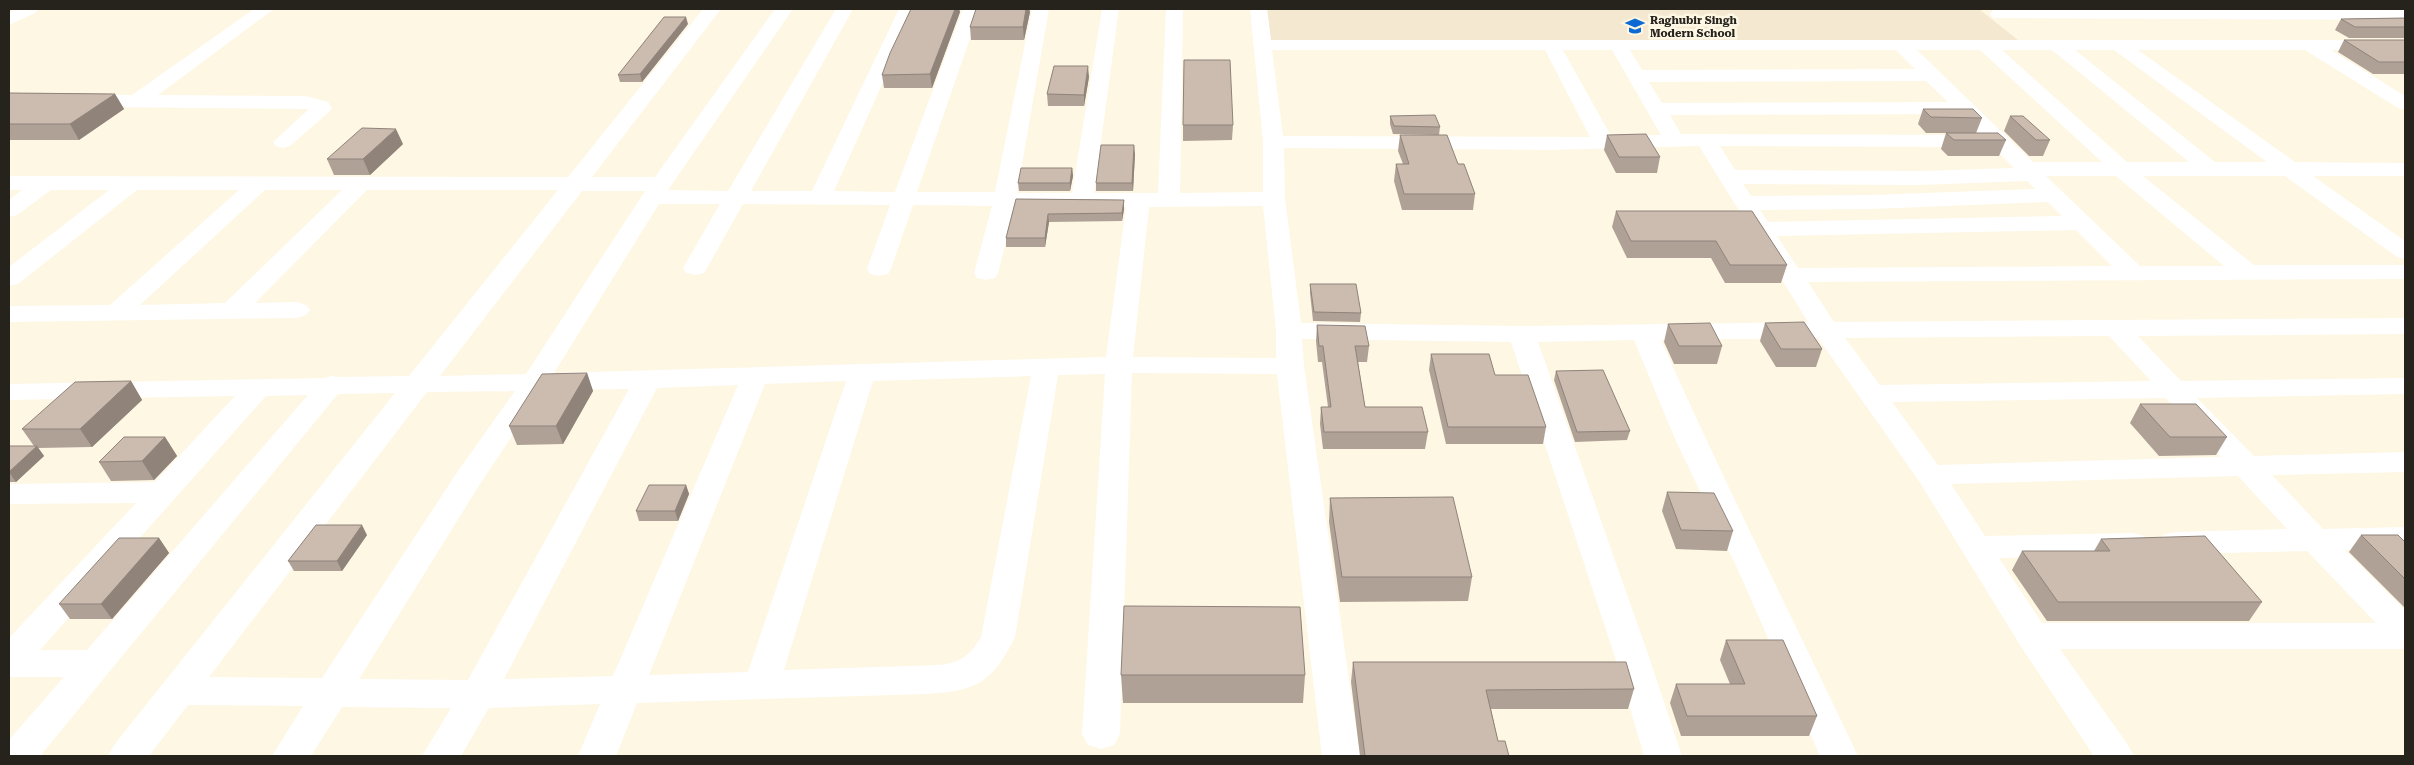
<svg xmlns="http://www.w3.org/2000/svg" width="2414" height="765" viewBox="0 0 2414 765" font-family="'Roboto Serif',serif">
<rect width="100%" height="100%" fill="#fef7e4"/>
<polygon fill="#f4e9d0" points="1267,9 1979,9 2023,44 1271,44"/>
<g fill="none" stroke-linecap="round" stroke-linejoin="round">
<g fill="#fff" fill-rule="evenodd">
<polygon points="17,9 38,9 35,13 9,25 9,13"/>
<polygon points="254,9 274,9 158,95 306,96 328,102 332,108 329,112 290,146 283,148 276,146 273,142 309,109 9,106 9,94 132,95"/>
<path d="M703,9H721L592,177H655L775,9H793L668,190L728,191L836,9H853L751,191H812L899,9H916L834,191L895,192L963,9H980L917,192H995L1032,9H1049L1017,193H1072L1102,9H1119L1094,193H1158L1166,9H1183L1180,193L1263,192V142L1250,9H1267L1271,40H2405V50H2331L2405,96V110L2398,108L2305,50H2138L2295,162L2405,163V176H2313L2405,241V259L2397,257L2285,176H2143L2254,265H2405V279L1808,282L1834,322L2405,318V334L2138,336L2181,381L2405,378V394L2197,398L2254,456L2405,452V472L2272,475L2323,529L2405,527V549L2345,550L2405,610V649H2060L2128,745L2134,756H2094L2020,645L1919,481L1818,338L1661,340C1723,480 1792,617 1858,756H1820L1738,570L1675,439L1634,340L1538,342L1648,654L1682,756H1644L1614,654L1511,342L1302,339L1304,366L1360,756H1322L1277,374L1132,373L1120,734L1114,745L1101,749L1088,745L1082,734L1105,374L1058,375L1015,637C992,683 977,691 926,694L637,703L616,756H578L600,704L489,708L461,756H422L451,708L342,707L311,756H272L303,706L188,705L149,756H108L114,745L395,393L338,394L40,756H9V740L64,677H9V638L136,503L9,504V484L155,482L235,396L9,400V384L324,378L332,376L339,377L409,376L558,190H367L255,303L297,302L306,305L310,310L306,315L297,318L9,322V306L110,305L239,190H137L18,284L9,286V267L109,190H51L17,215L9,217V200L22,190H9V176L568,177ZM1272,50H1545L1590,137L1283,136ZM1563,50H1612L1661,135L1611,136ZM1630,50H1896L1915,69L1642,70ZM1917,50H1980L2102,162H2033ZM2002,50H2052L2189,162H2127ZM2075,50H2114L2267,162H2215ZM1926,81L1948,102L1662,103L1649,82ZM1960,114L1981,135L1681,134L1670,115ZM1989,143L2014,168L1920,171L1735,170L1720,146L1980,147ZM1699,146L1808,322L1522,326L1301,323L1285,199L1284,148L1551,150ZM2046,176H2116L2224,266H2140ZM2027,181L2035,189L1870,195L1751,196L1743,184L1920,185ZM265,190H342L225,303L140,305ZM582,191H645L526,374L440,376ZM2048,202L2062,216L1768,222L1760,210L1870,209ZM659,204H720L683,268L686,273L695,275L704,273L707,268L743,204L890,205L867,269L870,274L879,276L888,274L891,269L913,205L992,206L974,273L977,278L986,280L995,278L998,273L1015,206L1126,207L1106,357L554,373ZM1263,206L1276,331V358L1133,357L1149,207ZM2076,230L2112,266L1798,268L1777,236ZM2109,336L2151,381L1880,385L1845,338ZM1031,376L981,637C971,655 960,663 940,665L784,670L873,381ZM846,381L748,672L649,675L765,384ZM738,385L613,676L504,679L657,388ZM629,389L468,680L359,679L480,484L543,390ZM515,391L458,471L322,678L209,677L427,392ZM308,395L87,650H40L266,396ZM2166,398L2221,457L1938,465L1892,402ZM2238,476L2287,529L2174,532L2163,535L2158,543L2163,551L2174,554L2307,551L2376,623H2042L1999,558L2133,555L2144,552L2149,544L2144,536L2133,533L1985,536L1951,484Z"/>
<polygon points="1999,9 2405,10 2405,20 1993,18 1990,14 1993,10"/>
</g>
</g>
<g fill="#afa196">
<polygon points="911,9 959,9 960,12 932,88 884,88 882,75"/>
<polygon points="1026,9 1029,9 1030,12 1024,40 971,40 970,27"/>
<polygon points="2405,18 2405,38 2349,38 2335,30 2341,19"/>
<polygon points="688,24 642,82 620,82 618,75"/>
<polygon points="2344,40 2405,40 2405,74 2373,74 2338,52"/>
<polygon points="1089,77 1084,106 1048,106 1047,94"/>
<polygon points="9,93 115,94 124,109 79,140 9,140"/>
<polygon points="1923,109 1982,118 1976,133 2006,140 1999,156 1948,156 1941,149 1946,133 1926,133 1918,124"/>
<polygon points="1390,116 1440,127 1439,135 1393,134 1390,124"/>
<polygon points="2010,116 2050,140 2043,156 2029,156 2004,131"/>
<polygon points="1183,125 1233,125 1232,140 1183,141"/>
<polygon points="1400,135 1458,164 1475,194 1473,210 1402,210 1394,181 1396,164 1403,164 1398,151"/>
<polygon points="1607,135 1660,157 1657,173 1616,173 1604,150"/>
<polygon points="403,144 370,175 334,175 327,159"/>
<polygon points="1135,154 1133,191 1096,191 1096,183"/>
<polygon points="1072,168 1073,176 1070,191 1019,191 1018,183"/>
<polygon points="1016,199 1124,200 1124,209 1122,221 1049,222 1045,247 1006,247 1006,238"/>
<polygon points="1616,211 1752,211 1787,265 1781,283 1725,283 1711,258 1627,258 1612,227"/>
<polygon points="1310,284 1361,313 1360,322 1313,321 1310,293"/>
<polygon points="1765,323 1822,349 1816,367 1776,367 1760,341"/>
<polygon points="1668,324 1722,346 1717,364 1674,364 1664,342"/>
<polygon points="1317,325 1369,346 1367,362 1358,362 1365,407 1428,432 1425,449 1323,449 1320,424 1321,407 1328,407 1322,362 1318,362 1316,341"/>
<polygon points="1431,354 1495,375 1546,427 1543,444 1446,444 1429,370"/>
<polygon points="1556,371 1630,431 1627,440 1575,442 1554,380"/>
<polygon points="587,373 593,391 563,444 517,445 509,426"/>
<polygon points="131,381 142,400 92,447 38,448 44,456 16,482 9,482 9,446 34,446 22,429"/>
<polygon points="2140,404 2227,437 2216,455 2159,456 2130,423"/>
<polygon points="165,437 177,456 154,480 111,481 99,462"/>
<polygon points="686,485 689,494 678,521 639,521 636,511"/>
<polygon points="1667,492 1733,531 1727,551 1676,549 1662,511"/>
<polygon points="1330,498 1472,577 1468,601 1340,602 1329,522"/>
<polygon points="367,535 342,571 294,571 288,561"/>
<polygon points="2361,535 2405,542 2405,608 2349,552"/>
<polygon points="159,538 169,553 112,619 70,619 59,604"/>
<polygon points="2101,539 2262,602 2249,621 2047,621 2012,570 2022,551 2094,551"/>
<polygon points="1726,640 1817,716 1809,736 1681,736 1670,703 1676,684 1730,684 1720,660"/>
<polygon points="1353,662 1634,689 1628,709 1491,709 1498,741 1509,756 1360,756 1351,682"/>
<polygon points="1121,675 1305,675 1303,703 1123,703"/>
</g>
<g fill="#8f837a">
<polygon points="955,9 959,9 960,12 932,88 930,74"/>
<polygon points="1026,9 1029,9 1030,12 1024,40 1023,27"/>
<polygon points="686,17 688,24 642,82 640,74"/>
<polygon points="1088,66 1089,77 1084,106 1084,95"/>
<polygon points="115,94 124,109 79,140 70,124"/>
<polygon points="396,129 403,144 370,175 363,159"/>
<polygon points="1134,145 1135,154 1133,191 1132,183"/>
<polygon points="1072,168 1073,176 1070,191 1070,183"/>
<polygon points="1124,200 1124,209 1122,221 1122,213"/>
<polygon points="1048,214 1049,222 1045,247 1045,238"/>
<polygon points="587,373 593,391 563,444 556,426"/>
<polygon points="131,381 142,400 92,447 80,429"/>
<polygon points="165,437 177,456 154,480 142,461"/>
<polygon points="37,446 44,456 16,482 9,472"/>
<polygon points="686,485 689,494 678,521 675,511"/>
<polygon points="362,525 367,535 342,571 337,561"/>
<polygon points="159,538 169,553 112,619 101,604"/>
</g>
<g fill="#ccbbaf" stroke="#8f837a">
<polygon points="911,9 955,9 930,74 882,75 890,53"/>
<polygon points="976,9 1026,9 1023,27 970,27"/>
<polygon points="664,17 686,17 640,74 618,75"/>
<polygon points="2405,18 2405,27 2355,27 2341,19"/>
<polygon points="2344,40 2405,40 2405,62 2379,62"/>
<polygon points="1184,60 1230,60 1233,125 1183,125"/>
<polygon points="1054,66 1088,66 1084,95 1047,94"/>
<polygon points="9,93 115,94 70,124 9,124"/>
<polygon points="1923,109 1973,109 1982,118 1931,117"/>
<polygon points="1435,115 1440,127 1394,126 1390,116"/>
<polygon points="2010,116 2023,116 2050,140 2036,140"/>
<polygon points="362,128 396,129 363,159 327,159"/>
<polygon points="1946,133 1998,133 2006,140 1954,140"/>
<polygon points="1646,134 1660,157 1619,157 1607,135"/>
<polygon points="1400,135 1447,135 1458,164 1464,164 1475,194 1404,194 1396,164 1409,164"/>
<polygon points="1101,145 1134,145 1132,183 1096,183"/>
<polygon points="1021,168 1072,168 1070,183 1018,183"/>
<polygon points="1016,199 1124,200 1122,213 1048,214 1045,238 1006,238"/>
<polygon points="1616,211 1752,211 1787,265 1730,265 1716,241 1631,241"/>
<polygon points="1310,284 1356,284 1361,313 1314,312"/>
<polygon points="1804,322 1822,349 1781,349 1765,323"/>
<polygon points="1710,323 1722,346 1679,346 1668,324"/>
<polygon points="1317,325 1365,326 1369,346 1355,346 1365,407 1422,407 1428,432 1324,432 1321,407 1331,407 1323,346 1319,346"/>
<polygon points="1431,354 1489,354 1495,375 1528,375 1546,427 1448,427"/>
<polygon points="1603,370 1630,431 1577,432 1556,371"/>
<polygon points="587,373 556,426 509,426 542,374"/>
<polygon points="131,381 80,429 22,429 75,382"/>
<polygon points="2140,404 2196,404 2227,437 2170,437"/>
<polygon points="124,437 165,437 142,461 99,462"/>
<polygon points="9,446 37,446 9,472"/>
<polygon points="649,485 686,485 675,511 636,511"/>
<polygon points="1667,492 1714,493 1733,531 1681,530"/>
<polygon points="1453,497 1472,577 1342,577 1330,498"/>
<polygon points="316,525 362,525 337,561 288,561"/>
<polygon points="2361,535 2398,535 2405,542 2405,579"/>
<polygon points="2205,536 2262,602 2058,602 2022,551 2110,551 2101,539"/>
<polygon points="119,538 159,538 101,604 59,604"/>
<polygon points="1124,606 1300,607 1305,675 1121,675"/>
<polygon points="1726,640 1783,640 1817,716 1687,716 1676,684 1745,684"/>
<polygon points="1353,662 1626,662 1634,689 1486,690 1498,741 1505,741 1509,756 1365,756"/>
</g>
<defs>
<g id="school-bare" transform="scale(1.5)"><path d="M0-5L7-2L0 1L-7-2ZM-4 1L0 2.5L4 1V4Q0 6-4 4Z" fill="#0c6ad2" stroke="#fef7e4" stroke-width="2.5" paint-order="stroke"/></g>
</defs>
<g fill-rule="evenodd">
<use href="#school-bare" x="1635" y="26"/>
</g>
<g text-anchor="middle" stroke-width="5" stroke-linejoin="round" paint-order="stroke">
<g font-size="11" font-weight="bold" fill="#26231d" stroke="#fef7e4" text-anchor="start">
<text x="1650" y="24">Raghubir Singh<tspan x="1650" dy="13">Modern School</tspan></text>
</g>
</g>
<rect width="2414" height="765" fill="none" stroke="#26231d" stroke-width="20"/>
</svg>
